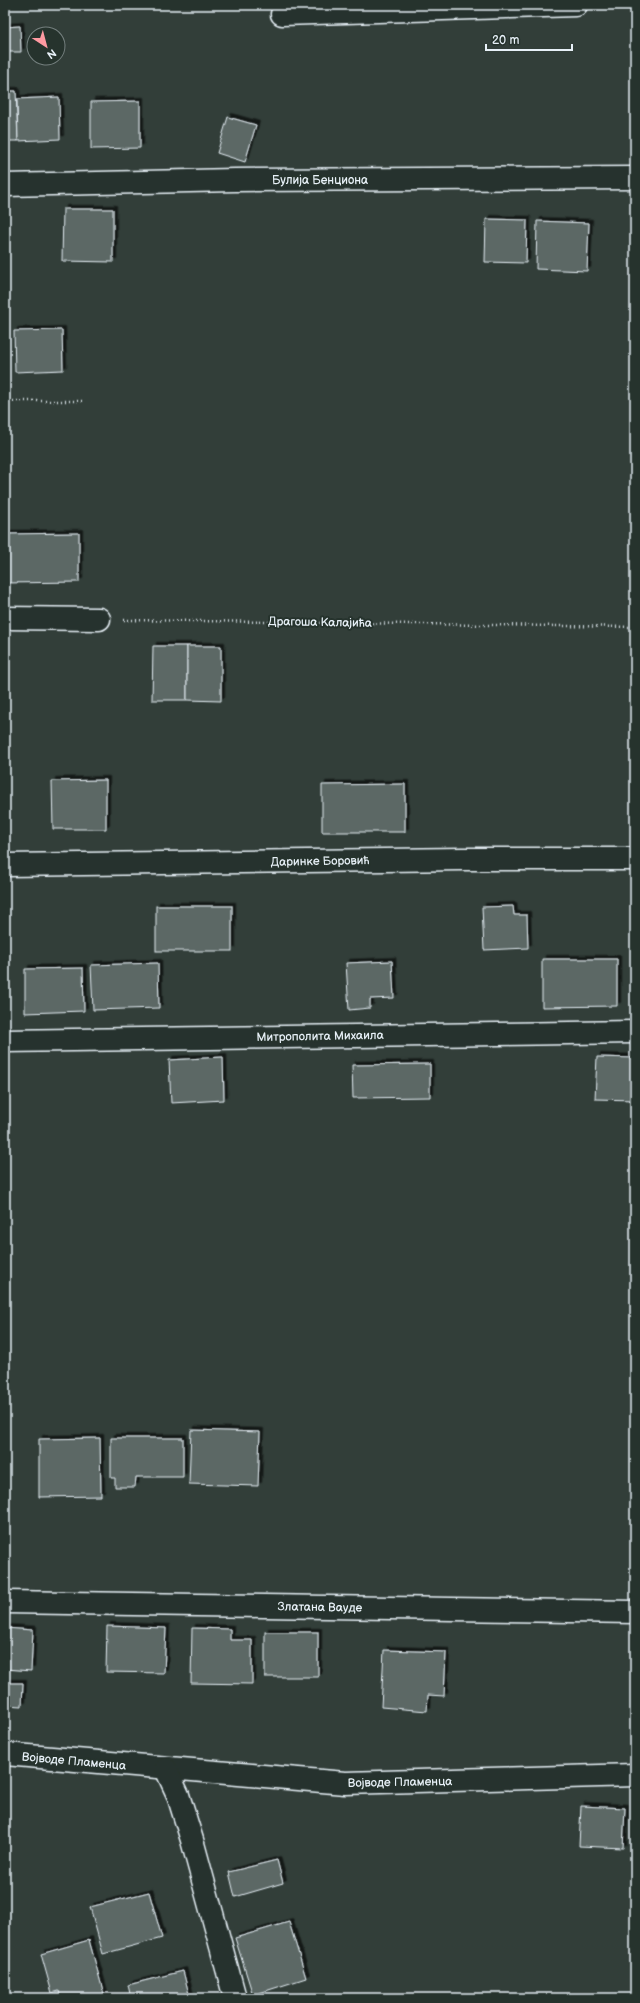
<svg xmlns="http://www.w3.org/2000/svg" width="640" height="2003" viewBox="0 0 640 2003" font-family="'Balsamiq Sans',sans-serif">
<defs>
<filter id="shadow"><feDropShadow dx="3.5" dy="-3.5" stdDeviation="0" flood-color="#0009"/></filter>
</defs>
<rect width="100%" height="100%" fill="#323e39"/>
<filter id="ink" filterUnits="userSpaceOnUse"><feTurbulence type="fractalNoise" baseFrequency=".025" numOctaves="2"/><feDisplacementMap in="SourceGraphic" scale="8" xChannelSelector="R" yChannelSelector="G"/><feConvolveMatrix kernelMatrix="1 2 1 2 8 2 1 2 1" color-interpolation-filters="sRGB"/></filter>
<g filter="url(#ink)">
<g fill="#5c6865" stroke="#e8f1f8" filter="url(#shadow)">
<polygon points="20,26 21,52 5,52 5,27"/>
<polygon points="5,91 16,91 18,141 5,141"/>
<polygon points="59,97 60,139 18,141 17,99"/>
<polygon points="140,101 140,148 91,149 91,102"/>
<polygon points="228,117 256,125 245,162 217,153"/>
<polygon points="63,209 113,209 113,262 62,261"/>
<polygon points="486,219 527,220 526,263 485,262"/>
<polygon points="537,221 589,223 587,271 536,269"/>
<polygon points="62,330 63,370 15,372 14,331"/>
<polygon points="79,533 79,582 5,583 5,534"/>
<polygon points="153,646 187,646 187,700 152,700"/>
<polygon points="187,646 221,646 221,701 187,700"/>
<polygon points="106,780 106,829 53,829 52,781"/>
<polygon points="405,784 405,832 322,832 322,785"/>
<rect x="156" y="906" width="76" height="45"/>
<polygon points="513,906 514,915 527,915 528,948 484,950 482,907"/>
<polygon points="542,959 617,959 617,1006 542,1007"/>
<polygon points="392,961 394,998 370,999 370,1008 349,1010 346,963"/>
<polygon points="158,963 159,1008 93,1010 91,965"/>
<polygon points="83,968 84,1011 25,1013 25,969"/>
<polygon points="223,1057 224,1100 171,1103 169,1060"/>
<polygon points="597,1057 635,1058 635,1100 595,1099"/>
<polygon points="430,1064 430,1097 353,1098 352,1065"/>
<polygon points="191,1430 260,1432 258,1486 189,1484"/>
<polygon points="100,1438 101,1496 39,1497 39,1439"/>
<polygon points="111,1438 183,1438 183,1477 136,1477 135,1487 115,1487 115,1478 111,1478"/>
<polygon points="107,1626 166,1628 164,1673 106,1672"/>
<polygon points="5,1628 33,1630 31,1671 5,1669"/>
<polygon points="192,1628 230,1629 230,1640 252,1640 252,1684 191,1683"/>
<rect x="265" y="1632" width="53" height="45"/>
<polygon points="384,1650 446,1652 444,1696 428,1695 427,1711 381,1707"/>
<polygon points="5,1683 23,1683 22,1706 5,1705"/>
<polygon points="581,1806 625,1808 623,1848 579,1846"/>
<polygon points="277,1860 283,1883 235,1897 229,1872"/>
<polygon points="149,1892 162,1938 103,1954 90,1907"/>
<polygon points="289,1922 306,1978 253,1995 235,1938"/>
<polygon points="89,1940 105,1998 61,1998 59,1991 52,1993 41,1954"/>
<polygon points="183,1971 190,1998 131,1998 128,1985"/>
</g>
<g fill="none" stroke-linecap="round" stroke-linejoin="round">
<g stroke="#e8f1f8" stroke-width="25">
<g id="minor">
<polyline points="282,14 576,5"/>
<polyline points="5,185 235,180 635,178"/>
<polyline points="5,618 99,619"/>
<polyline points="5,865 462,859 635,859"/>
<polyline points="5,1041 635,1032"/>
<polyline points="5,1602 635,1612"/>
<polyline points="5,1754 345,1783 635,1775"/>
<polyline points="166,1769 178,1795 192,1840 235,1998"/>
</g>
</g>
<g stroke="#e8f1f8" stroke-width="2.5" stroke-dasharray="1 3" stroke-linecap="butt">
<polyline points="5,401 83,401"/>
<polyline points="124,620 635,627"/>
</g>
<use href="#minor" stroke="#26332d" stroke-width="22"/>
</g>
</g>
<g text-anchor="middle" stroke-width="4" stroke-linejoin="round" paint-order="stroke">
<g font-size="12" fill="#e8f1f8" stroke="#26332d">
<text x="320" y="184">Булија Бенциона</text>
<text transform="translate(320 622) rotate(1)" y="4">Драгоша Калајића</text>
<text transform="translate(320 861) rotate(-1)" y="4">Даринке Боровић</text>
<text transform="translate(320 1036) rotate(-1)" y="4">Митрополита Михаила</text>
<text transform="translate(320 1607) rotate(1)" y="4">Златана Вауде</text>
<text transform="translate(74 1761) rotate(5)" y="4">Војводе Пламенца</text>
<text transform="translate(400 1782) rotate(-1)" y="4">Војводе Пламенца</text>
</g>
</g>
<rect width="640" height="2003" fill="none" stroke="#26332d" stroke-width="20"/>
<rect x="10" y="10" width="620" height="1983" fill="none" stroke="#e8f1f8" stroke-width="1.5" filter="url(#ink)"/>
<g transform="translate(46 46) rotate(144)"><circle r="19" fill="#26332d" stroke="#747f7e"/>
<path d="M0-3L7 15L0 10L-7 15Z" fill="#ff9aa2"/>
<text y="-6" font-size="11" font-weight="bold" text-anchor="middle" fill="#e8f1f8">N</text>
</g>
<path d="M486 44v6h86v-6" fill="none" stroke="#e8f1f8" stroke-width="2"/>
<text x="492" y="44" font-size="12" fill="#e8f1f8" stroke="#26332d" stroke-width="3" paint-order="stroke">20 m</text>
</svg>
